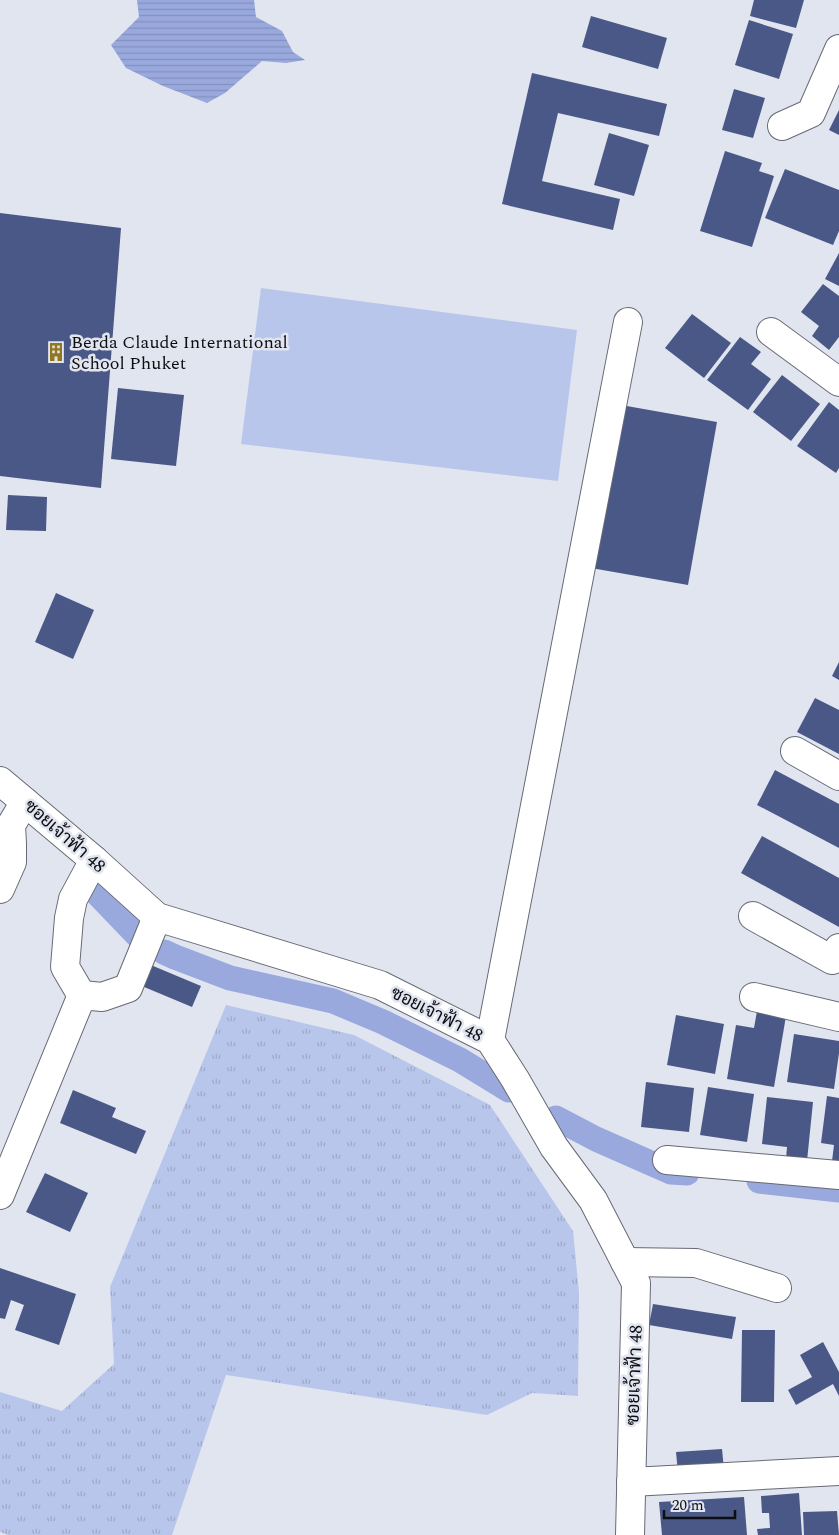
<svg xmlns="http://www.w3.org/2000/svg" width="839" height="1535" viewBox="0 0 839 1535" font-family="Spectral,Sarabun,serif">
<defs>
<pattern id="grass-tufts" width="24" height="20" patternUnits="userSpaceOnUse" patternTransform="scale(1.25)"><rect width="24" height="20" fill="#b9c6ec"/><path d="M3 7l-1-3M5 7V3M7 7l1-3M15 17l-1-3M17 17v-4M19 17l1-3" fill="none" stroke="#9ea9c9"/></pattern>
<pattern id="water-rules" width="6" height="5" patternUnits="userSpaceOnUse" patternTransform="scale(1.25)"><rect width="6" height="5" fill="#99a9de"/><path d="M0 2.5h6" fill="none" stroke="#8390bd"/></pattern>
</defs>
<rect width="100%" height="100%" fill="#e1e5f0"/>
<polygon fill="url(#grass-tufts)" points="226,1005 354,1035 490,1105 573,1231 579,1292 578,1396 532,1393 487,1415 226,1375 172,1535 8,1535 0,1532 0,1392 62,1411 114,1364 110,1287"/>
<polygon fill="#b9c6ec" points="261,288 577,330 558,481 241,444"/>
<polygon fill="url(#water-rules)" points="137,0 254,0 256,17 282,31 293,52 305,60 286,63 262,61 225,93 207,103 163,86 126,68 111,45 139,17"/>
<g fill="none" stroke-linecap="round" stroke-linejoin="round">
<g stroke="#99a9de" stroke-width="25">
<polyline points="93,889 140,938"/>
<polyline points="164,952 175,957 230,978 333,1001 383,1022 460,1060 509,1090"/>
<polyline points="556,1118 596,1139 671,1172 687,1173"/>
<polyline points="759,1181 839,1190"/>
</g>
</g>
<g fill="#4a5887">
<polygon points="754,0 804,0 796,28 750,16"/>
<polygon points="591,16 667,38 658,69 582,47"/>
<polygon points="749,20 793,34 779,79 735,65"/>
<polygon points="532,73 667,104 659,136 558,113 542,181 620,199 613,230 502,204"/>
<polygon points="734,89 765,98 753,138 722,130"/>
<polygon points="839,110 839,135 829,130"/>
<polygon points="609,133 649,145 634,196 594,185"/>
<polygon points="725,151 762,163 759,171 774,176 752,247 700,231"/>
<polygon points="785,169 839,190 839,231 833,245 765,218"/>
<polygon points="0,213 121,228 101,488 0,476"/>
<polygon points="839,253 839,286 825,279"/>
<polygon points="823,284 839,296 839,337 829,350 812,336 819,326 801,312"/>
<polygon points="692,314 731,343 704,378 665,348"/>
<polygon points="740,337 761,352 751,364 771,379 748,410 707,380"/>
<polygon points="782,375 820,404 791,441 753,412"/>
<polygon points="118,388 184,395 176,466 111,459"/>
<polygon points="829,402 839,410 839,468 836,473 797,446"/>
<polygon points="621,405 717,422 688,585 591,568"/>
<polygon points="8,495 47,497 46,531 6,530"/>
<polygon points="56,593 94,610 73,659 35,642"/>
<polygon points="839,662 839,680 832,676"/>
<polygon points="815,698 839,710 839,754 797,732"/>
<polygon points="775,770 839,804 839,848 757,805"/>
<polygon points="762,836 839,878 839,927 741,873"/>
<polygon points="146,963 201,986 192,1007 137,984"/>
<polygon points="757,1011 786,1016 774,1087 727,1079 736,1025 754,1028"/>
<polygon points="676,1015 724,1024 715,1074 667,1065"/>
<polygon points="794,1034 839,1041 839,1053 834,1089 787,1082"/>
<polygon points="646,1082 694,1088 689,1132 641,1127"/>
<polygon points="708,1087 754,1094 747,1142 700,1135"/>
<polygon points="73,1090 116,1108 112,1117 146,1131 136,1154 60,1123"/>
<polygon points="827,1096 839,1098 839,1162 832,1161 834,1145 821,1143"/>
<polygon points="767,1097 813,1102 807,1161 786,1159 787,1147 762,1144"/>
<polygon points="45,1173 88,1193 70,1232 26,1212"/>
<polygon points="0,1268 76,1294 59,1345 15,1330 24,1305 11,1300 5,1319 0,1318"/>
<polygon points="653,1304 736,1317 732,1339 649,1325"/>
<polygon points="742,1330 775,1330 774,1402 741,1402"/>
<polygon points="823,1342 839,1372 839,1396 833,1384 796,1405 788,1390 812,1377 800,1355"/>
<polygon points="722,1449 724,1470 678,1473 676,1452"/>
<polygon points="799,1493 802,1535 758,1535 757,1529 770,1528 769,1513 762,1513 761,1496"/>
<polygon points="744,1497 747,1535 662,1535 659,1502"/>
<polygon points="837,1511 839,1535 804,1535 803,1512"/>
</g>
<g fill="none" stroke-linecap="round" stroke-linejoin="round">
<g stroke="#676a74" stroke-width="30">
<g id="minor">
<polyline points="782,126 811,113 839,49"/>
<polyline points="771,332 839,382"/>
<polyline points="795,751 839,776"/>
<polyline points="0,781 94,860 157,917 380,985 490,1040 515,1079 554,1147 593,1200 636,1283 630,1535"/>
<polyline points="0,889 12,862 12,844 11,825 25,802"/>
<polyline points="753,916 832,960 839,948"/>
<polyline points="82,996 65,967 69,918 73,899 94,860"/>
<polyline points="754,997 839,1017"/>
<polyline points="490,1040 628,322"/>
<polyline points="667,1160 839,1175"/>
<polyline points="0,1195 82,995 102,997 128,988 157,917"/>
<polyline points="625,1262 696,1263 777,1288"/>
<polyline points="631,1482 839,1471"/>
</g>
</g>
<use href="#minor" stroke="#fff" stroke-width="28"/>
</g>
<defs>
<g id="building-bare" transform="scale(1.5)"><path d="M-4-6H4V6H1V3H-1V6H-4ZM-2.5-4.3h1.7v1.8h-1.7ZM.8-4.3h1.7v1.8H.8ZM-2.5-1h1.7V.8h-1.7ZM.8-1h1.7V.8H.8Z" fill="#92771e" stroke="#e1e5f0" stroke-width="2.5" paint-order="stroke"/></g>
</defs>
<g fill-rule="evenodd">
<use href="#building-bare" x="56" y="352"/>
</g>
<g text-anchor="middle" stroke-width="5" stroke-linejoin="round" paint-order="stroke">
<g font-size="18" fill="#0d0e12" stroke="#e1e5f0" text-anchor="start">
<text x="71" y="348">Berda Claude International<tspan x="71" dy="21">School Phuket</tspan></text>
</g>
<g font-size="18" fill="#0d0e12" stroke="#e1e5f0">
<text transform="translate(65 836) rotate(41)" y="6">ซอยเจ้าฟ้า 48</text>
<text transform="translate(437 1014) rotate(27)" y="6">ซอยเจ้าฟ้า 48</text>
<text transform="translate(634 1375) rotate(-88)" y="6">ซอยเจ้าฟ้า 48</text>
</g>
</g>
<path d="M664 1510v8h71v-8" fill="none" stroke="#0d0e12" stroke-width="2.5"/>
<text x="672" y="1510" font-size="15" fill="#0d0e12" stroke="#e1e5f0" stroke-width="4" paint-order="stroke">20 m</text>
</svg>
